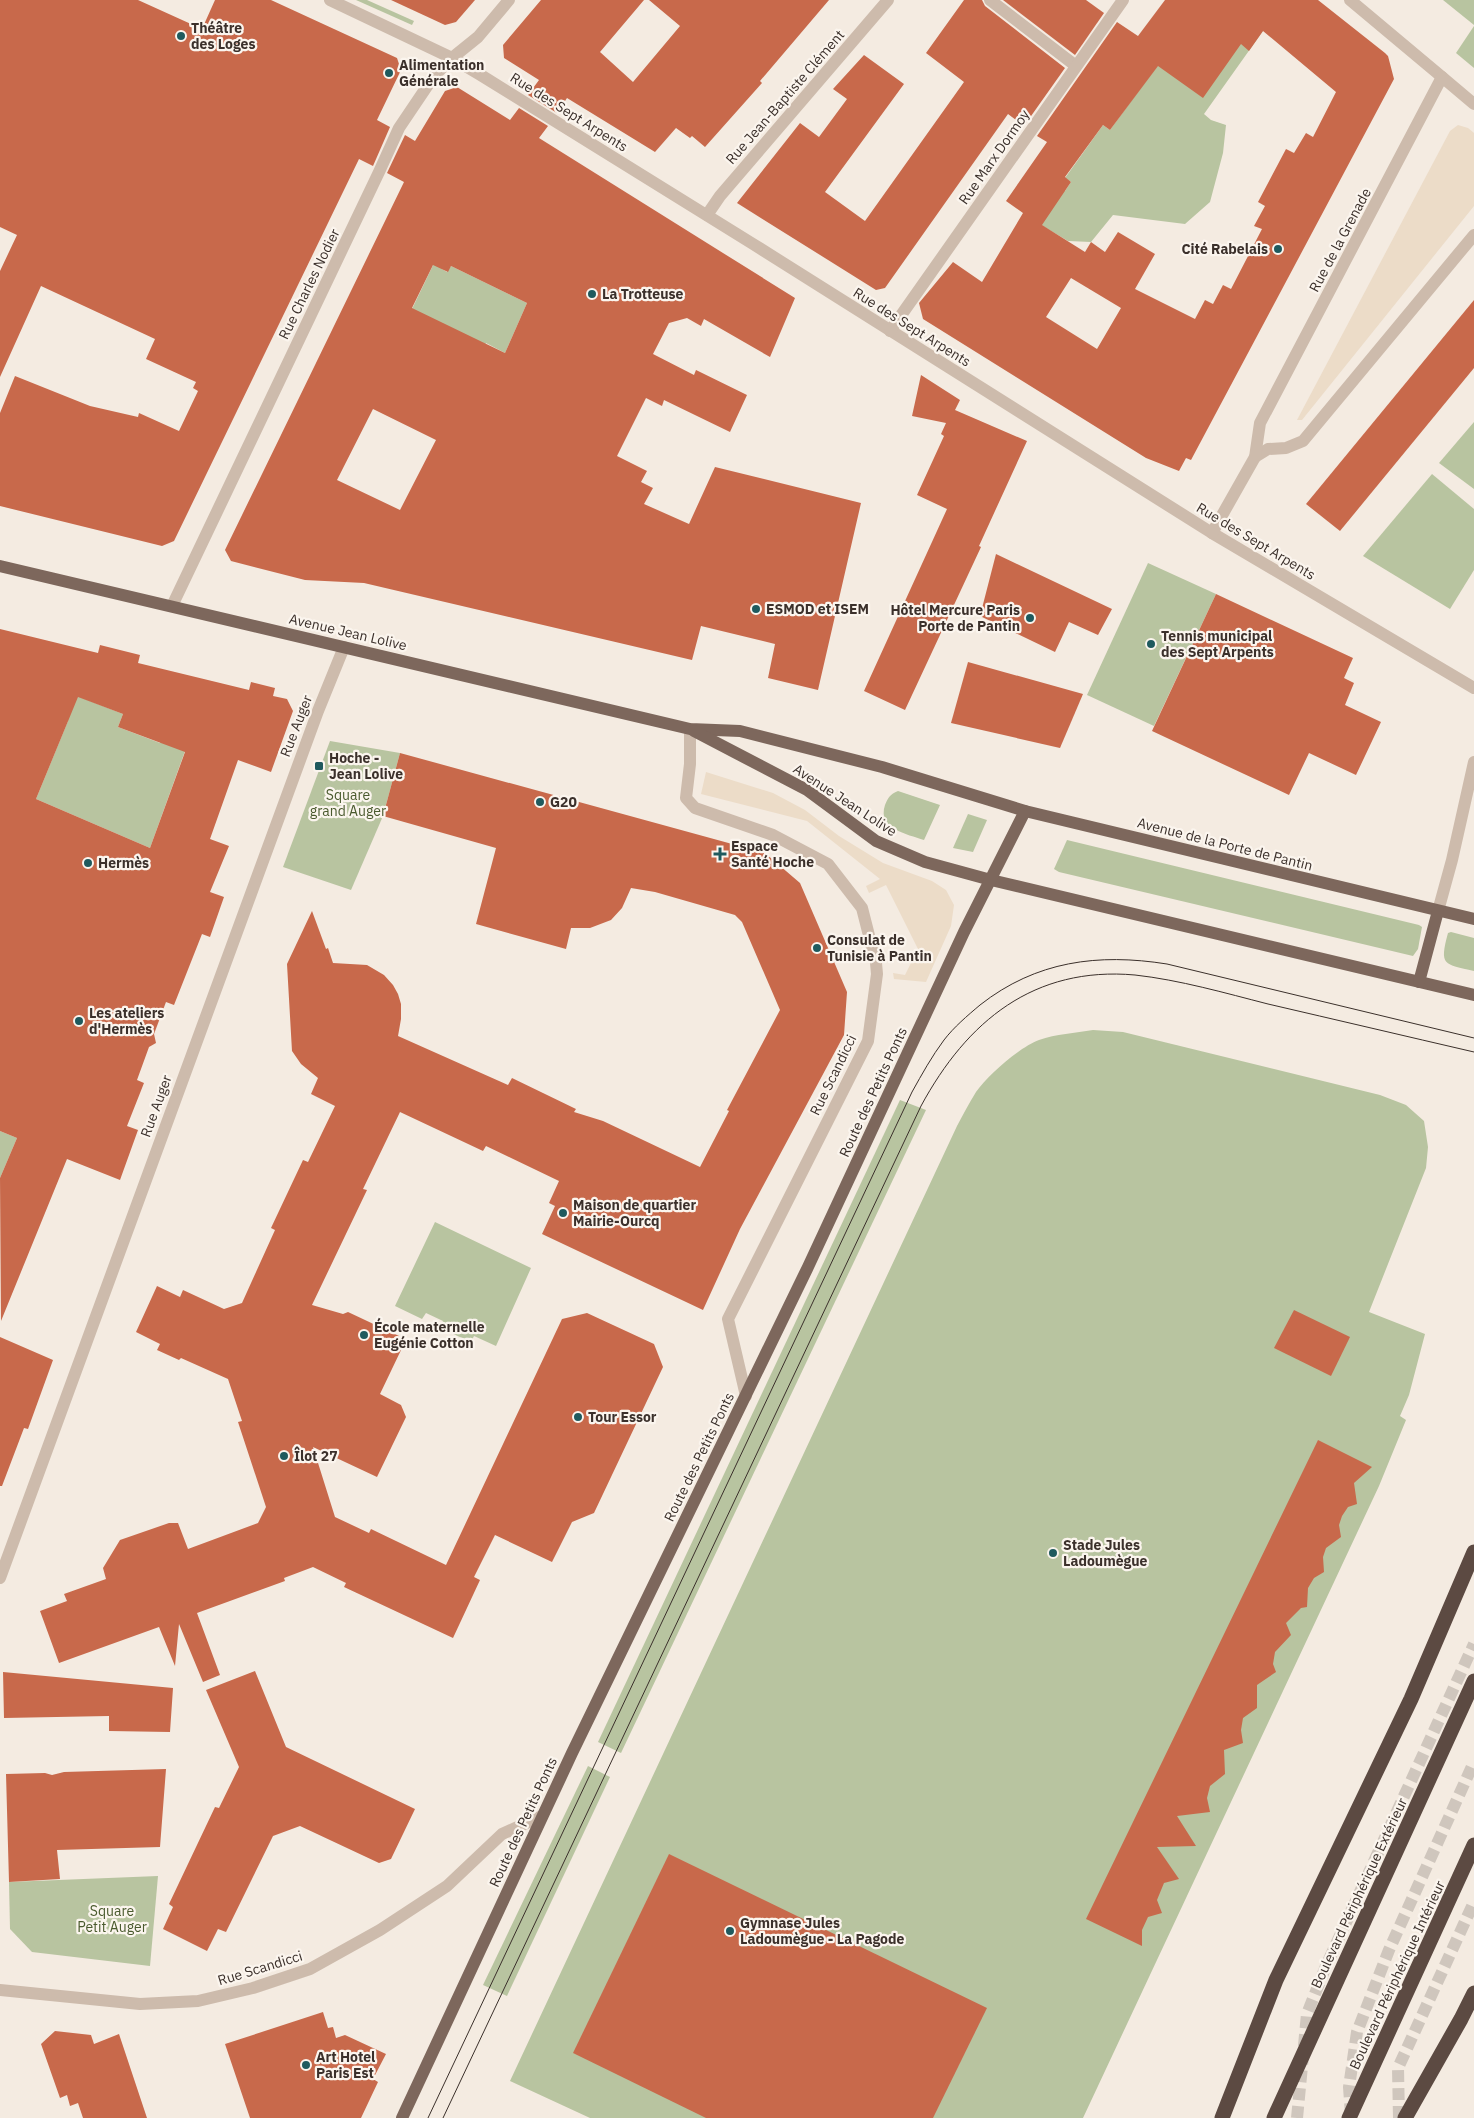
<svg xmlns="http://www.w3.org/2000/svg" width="1474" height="2118" font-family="'IBM Plex Sans',sans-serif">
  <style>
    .green { fill: #b8c4a0 }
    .plaza { fill: #ecdcc8 }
    .building { fill: #c8694b; fill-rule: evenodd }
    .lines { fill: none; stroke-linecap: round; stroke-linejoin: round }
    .primary-tunnel { stroke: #cfc6bd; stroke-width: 12; stroke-dasharray: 12 6; stroke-linecap: butt }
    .street { stroke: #cdbbac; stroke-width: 12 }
    .primary { stroke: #7d675c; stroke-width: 12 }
    .highway { stroke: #5c4a42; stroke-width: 15 }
    .tram { stroke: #3b302b; stroke-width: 1 }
    .highway-bridge { stroke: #5c4a42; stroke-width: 15 }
    .poi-dot { fill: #1f5a5e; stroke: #fbf5ee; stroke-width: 2 }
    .labels { text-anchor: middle; stroke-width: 4.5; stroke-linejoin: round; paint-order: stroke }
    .poi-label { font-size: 14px; font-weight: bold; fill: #3b302b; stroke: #fbf5ee; text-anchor: start }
    .street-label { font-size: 14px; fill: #3b302b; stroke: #fbf5ee }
    .park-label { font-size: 14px; fill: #4a5a2e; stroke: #fbf5ee }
  </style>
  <rect width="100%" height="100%" fill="#f4ebe1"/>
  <!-- green -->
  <g class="green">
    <path d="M 356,0 L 367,0 L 414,21 L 412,25 Z"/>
    <path d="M 1205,0 L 1285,0 L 1204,114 L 1211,120 L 1226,125 L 1223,153 L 1210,202 L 1185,224 L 1113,215 L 1091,242 L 1068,241 L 1036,222 L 1058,186 L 1065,191 L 1071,182 L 1065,178 L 1103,125 L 1110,130 Z"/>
    <path d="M 1443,0 L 1474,0 L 1474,25 Z"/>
    <path d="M 1474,26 L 1474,68 L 1456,53 Z"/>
    <path d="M 436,259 L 442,269 L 447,272 L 451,266 L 527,303 L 505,353 L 486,343 L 485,345 L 412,309 Z"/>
    <path d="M 1474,422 L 1474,489 L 1439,463 Z"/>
    <path d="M 1432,474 L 1474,509 L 1474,570 L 1450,609 L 1363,556 Z"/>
    <path d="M 1148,563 L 1216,594 L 1154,726 L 1087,695 Z"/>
    <path d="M 34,679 L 123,714 L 118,727 L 160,743 L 165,731 L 189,740 L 150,848 L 36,799 L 68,721 Z"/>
    <path d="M 330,741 L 400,753 L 383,816 L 351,890 L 283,867 Z"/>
    <path d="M 898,791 L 940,805 L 924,840 C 907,834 877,829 885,805 C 888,798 890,794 898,791 Z"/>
    <path d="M 968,814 L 987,820 L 973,852 L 953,848 Z"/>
    <path d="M 1067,840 L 1419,925 L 1422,927 L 1418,949 L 1413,956 L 1059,872 L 1054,869 Z"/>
    <path d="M 1451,932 L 1474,938 L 1474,971 C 1444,964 1439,966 1448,933 Z"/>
    <path d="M 1093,1030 L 1123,1032 L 1380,1095 L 1406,1105 L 1424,1121 L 1428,1147 L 1426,1168 L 1369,1312 L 1425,1334 L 1409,1395 L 1400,1416 L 1406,1420 L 1379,1486 L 1083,2118 L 590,2118 L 510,2081 L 957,1126 C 963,1115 969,1103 976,1092 C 988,1075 1020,1047 1039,1040 C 1056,1034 1075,1033 1093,1030 Z"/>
    <path d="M 900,1100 L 926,1110 L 621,1753 L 598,1742 Z"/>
    <path d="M 0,1131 L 17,1138 L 0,1178 Z"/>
    <path d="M 435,1222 L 531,1268 L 496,1346 L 474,1336 L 471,1342 L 440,1328 L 443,1321 L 426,1313 L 422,1319 L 395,1306 Z"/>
    <path d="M 588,1766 L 610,1777 L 507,1996 L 483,1985 Z"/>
    <path d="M 158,1876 L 150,1966 L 32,1952 L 10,1929 L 9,1882 Z"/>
  </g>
  <!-- plaza -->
  <g class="plaza">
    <path d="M 1458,125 L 1468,128 L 1474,133 L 1474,206 L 1302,420 L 1297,420 L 1450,131 Z"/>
    <path d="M 706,772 L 773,793 L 805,810 L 839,836 L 883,863 L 932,881 L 946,890 L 954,905 L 951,926 L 926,982 L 894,979 L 893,973 L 905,975 L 918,949 L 886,885 L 869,893 L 866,886 L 880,879 L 807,821 L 701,794 Z"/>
  </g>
  <!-- building -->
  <g class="building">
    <path d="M 0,0 L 138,0 L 202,29 L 215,0 L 271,0 L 397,58 L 401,70 L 377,120 L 390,127 L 373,166 L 359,159 L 174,541 L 162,546 L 0,506 L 0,413 L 15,376 L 90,406 L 138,417 L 139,413 L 179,431 L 198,391 L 193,388 L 196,382 L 146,359 L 155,339 L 41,286 L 0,377 L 0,271 L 17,235 L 0,227 Z"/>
    <path d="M 391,0 L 475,0 L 456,22 L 445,25 Z"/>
    <path d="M 541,0 L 644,0 L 600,52 L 633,82 L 680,26 L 649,0 L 829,0 L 760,81 L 762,83 L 705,147 L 692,136 L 690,138 L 676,128 L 655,152 L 567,98 L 557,113 L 528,95 L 539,80 L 504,58 L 503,45 Z"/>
    <path d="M 964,0 L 982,0 L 985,6 L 1065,68 L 1024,126 L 1008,114 L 885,288 L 876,290 L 737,203 L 800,123 L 819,137 L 847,99 L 833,89 L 864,55 L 904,84 L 825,192 L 865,221 L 964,82 L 926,53 Z"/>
    <path d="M 1003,0 L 1086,0 L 1104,13 L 1075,55 Z"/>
    <path d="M 1165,0 L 1318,0 L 1385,53 L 1388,56 L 1394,79 L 1191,460 L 1186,458 L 1179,471 L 1146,458 L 923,319 L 919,303 L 953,262 L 982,282 L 1023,213 L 1006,201 L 1047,142 L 1037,136 L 1117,22 L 1138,36 ZM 1263,31 L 1336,92 L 1313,137 L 1306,133 L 1294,153 L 1286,149 L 1258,202 L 1265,206 L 1254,226 L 1262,229 L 1231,289 L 1223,285 L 1213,304 L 1205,300 L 1195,319 L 1135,289 L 1155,254 L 1118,232 L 1105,252 L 1091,242 L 1085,252 L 1042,225 L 1071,182 L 1065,177 L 1103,125 L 1110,130 L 1158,66 L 1203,98 L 1241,44 L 1249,51 ZM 1071,278 L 1121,308 L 1097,349 L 1046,317 Z"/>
    <path d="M 457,87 L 510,120 L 519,108 L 548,126 L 539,138 L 795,298 L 770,357 L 704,319 L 701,326 L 687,318 L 669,323 L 653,354 L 694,375 L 696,370 L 747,395 L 730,432 L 664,400 L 662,406 L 646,398 L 617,456 L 647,471 L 641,482 L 653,488 L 644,504 L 689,524 L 715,467 L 861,503 L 818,690 L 768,678 L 775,644 L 701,626 L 692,660 L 364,583 L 305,580 L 231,561 L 225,550 L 404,182 L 387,173 L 405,135 L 415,141 L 445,91 ZM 433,265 L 448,272 L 451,266 L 527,303 L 505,353 L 412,308 ZM 373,409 L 436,440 L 400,510 L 337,480 Z"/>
    <path d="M 1474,300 L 1474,368 L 1340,531 L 1306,504 Z"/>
    <path d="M 921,375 L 960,400 L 955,410 L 1027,441 L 979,546 L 981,547 L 905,710 L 864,691 L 947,509 L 917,495 L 944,436 L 941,434 L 946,423 L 912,416 Z"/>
    <path d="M 996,554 L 1112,609 L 1098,635 L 1069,622 L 1055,652 L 980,616 Z"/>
    <path d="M 1216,594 L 1353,658 L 1344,678 L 1354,683 L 1345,705 L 1381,722 L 1356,775 L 1309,753 L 1289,795 L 1152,731 Z"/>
    <path d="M 0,629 L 98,653 L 100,645 L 140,655 L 138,663 L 249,690 L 251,682 L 275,688 L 273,696 L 287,699 L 293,711 L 271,772 L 238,760 L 210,839 L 229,846 L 210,892 L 224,897 L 210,937 L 202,934 L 174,1005 L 166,1002 L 154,1034 L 156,1043 L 149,1047 L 137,1080 L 144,1083 L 127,1126 L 138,1130 L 120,1180 L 67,1159 L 1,1321 L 0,1178 L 17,1138 L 0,1131 ZM 78,697 L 123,714 L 118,727 L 185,752 L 150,848 L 36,799 Z"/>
    <path d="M 968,662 L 1083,694 L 1060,748 L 951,723 Z"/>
    <path d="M 400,753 L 765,853 L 800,883 L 847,992 L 844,1035 L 740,1229 L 703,1310 L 542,1234 L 555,1206 L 549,1203 L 559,1181 L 486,1146 L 483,1151 L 400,1112 L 363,1189 L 367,1190 L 312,1305 L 343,1314 L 348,1312 L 399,1336 L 402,1348 L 380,1394 L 401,1405 L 406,1417 L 377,1477 L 313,1447 L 335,1517 L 369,1533 L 371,1529 L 446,1565 L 562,1319 L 587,1313 L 654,1344 L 663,1367 L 594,1513 L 572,1522 L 552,1562 L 495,1535 L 474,1577 L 480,1580 L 453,1638 L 344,1587 L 346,1583 L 313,1567 L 284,1578 L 285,1581 L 197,1613 L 220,1675 L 203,1682 L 179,1624 L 175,1666 L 159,1627 L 59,1663 L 40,1611 L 67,1601 L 64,1594 L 106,1579 L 103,1568 L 120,1540 L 169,1523 L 178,1523 L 188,1549 L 258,1523 L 266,1507 L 238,1422 L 242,1421 L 228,1379 L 181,1358 L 179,1360 L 157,1350 L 160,1344 L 136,1332 L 157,1286 L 180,1297 L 183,1290 L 224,1309 L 242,1303 L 275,1230 L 271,1228 L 303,1160 L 308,1162 L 335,1106 L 311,1094 L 318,1078 L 301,1064 L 292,1051 L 287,964 L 312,911 L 326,949 L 328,948 L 333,963 L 367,965 L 384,975 L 393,985 L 398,994 L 401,1004 L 401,1019 L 398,1036 L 508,1085 L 512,1078 L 576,1109 L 574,1112 L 603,1121 L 700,1167 L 729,1111 L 727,1110 L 780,1010 L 742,922 L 735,915 L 655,892 L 631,888 L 622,908 L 611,920 L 590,928 L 571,928 L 566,949 L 476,924 L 496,848 L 383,816 Z"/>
    <path d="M 1294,1310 L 1350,1337 L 1331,1376 L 1274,1348 Z"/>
    <path d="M 0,1337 L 53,1360 L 28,1429 L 24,1428 L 2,1486 L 0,1486 Z"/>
    <path d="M 1318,1440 L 1372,1467 L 1354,1483 L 1357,1504 L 1348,1507 L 1342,1516 L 1339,1525 L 1341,1537 L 1326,1548 L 1323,1557 L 1324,1572 L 1314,1578 L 1308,1588 L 1307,1607 L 1301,1608 L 1286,1623 L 1291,1635 L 1275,1652 L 1273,1664 L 1276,1672 L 1257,1685 L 1257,1708 L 1243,1718 L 1241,1730 L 1243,1743 L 1224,1750 L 1225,1774 L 1210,1786 L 1207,1798 L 1210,1812 L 1177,1816 L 1196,1846 L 1157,1847 L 1179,1879 L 1164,1883 L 1157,1900 L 1162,1913 L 1148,1917 L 1142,1930 L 1142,1946 L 1086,1919 Z"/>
    <path d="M 255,1671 L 286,1747 L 415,1809 L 391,1859 L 379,1863 L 300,1826 L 273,1836 L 226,1932 L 218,1929 L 207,1951 L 163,1929 L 173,1907 L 169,1904 L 215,1807 L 219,1808 L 239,1767 L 206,1690 Z"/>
    <path d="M 3,1672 L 173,1688 L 170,1732 L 109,1731 L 109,1716 L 4,1718 Z"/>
    <path d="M 166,1769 L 160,1847 L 57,1850 L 60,1879 L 9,1882 L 6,1774 L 45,1773 L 52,1775 L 64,1772 Z"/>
    <path d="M 669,1854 L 987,2008 L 933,2118 L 706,2118 L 573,2053 Z"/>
    <path d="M 323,2012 L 328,2028 L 333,2027 L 336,2038 L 345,2035 L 386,2054 L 373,2079 L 378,2082 L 361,2118 L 250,2118 L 225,2044 Z"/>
    <path d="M 55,2031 L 91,2035 L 94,2044 L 119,2034 L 147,2118 L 83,2118 L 78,2103 L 70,2106 L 67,2095 L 60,2098 L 41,2044 Z"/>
  </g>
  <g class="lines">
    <!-- primary-tunnel -->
    <g class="primary-tunnel">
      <path d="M 1351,2115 L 1349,2087 L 1357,2032 L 1389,1950 L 1474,1762"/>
      <path d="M 1297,2118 L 1307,2014 L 1326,1966 L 1474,1644"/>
      <path d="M 1399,2118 L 1398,2068 L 1474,1902"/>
    </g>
    <!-- street -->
    <g class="street">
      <path d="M 330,0 L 452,58 L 479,74 L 753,244 L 1212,533 L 1474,688"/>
      <path d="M 990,0 L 1076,66"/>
      <path d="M 1350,0 L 1442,77"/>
      <path d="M 707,215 L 720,196 L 888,0"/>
      <path d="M 890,331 L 1123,0"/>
      <path d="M 1255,457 L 1268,449 L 1286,448 L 1303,441 L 1474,235"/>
      <path d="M 1212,533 L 1255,457 L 1260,423 L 1442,77 L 1474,104"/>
      <path d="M 172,606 L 379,172 L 399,128 L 434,76 L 452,58 L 478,37 L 509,0"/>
      <path d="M 690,729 L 690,764 L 686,798 L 695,808 L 773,835 L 828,864 L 862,908 L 876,963 L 877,974 L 868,1041 L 728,1319 L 746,1396"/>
      <path d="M 1438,911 L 1452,860 L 1474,762"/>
      <path d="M 0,1578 L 318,711 L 344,647"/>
      <path d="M 0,1990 L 140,2004 L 198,2001 L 253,1988 L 310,1969 L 380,1930 L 447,1886 L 502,1834 L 542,1816"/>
    </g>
    <!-- primary -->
    <g class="primary">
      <path d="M 0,566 L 690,729 L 740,731 L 882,767 L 1025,811 L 1474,919"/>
      <path d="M 694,731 L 807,790 L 876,841 L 925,862 L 991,880 L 1474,995"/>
      <path d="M 1419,982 L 1438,911"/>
      <path d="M 402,2118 L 572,1753 L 808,1267 L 964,932 L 1025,811"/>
    </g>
    <!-- highway -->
    <g class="highway">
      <path d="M 1222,2118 L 1276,1980 L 1411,1699 L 1474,1552"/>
      <path d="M 1405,2118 L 1461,2019 L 1474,1993"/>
    </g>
    <!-- tram -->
    <g class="tram">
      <path d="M 428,2118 L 912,1092 C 922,1074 932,1056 944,1040 C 954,1027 967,1016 980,1005 C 1036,961 1098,953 1167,964 L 1474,1038"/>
      <path d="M 443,2118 L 921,1106 C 967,1021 1034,966 1135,975 C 1180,980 1225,993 1268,1004 C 1337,1020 1405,1036 1474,1052"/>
    </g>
    <!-- highway-bridge -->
    <g class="highway-bridge">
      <path d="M 1274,2118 L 1474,1681"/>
      <path d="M 1349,2118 L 1474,1845"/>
    </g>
  </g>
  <!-- markers -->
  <g class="poi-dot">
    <circle cx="181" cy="36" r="5"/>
    <circle cx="389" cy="73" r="5"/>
    <circle cx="1278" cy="249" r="5"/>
    <circle cx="592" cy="294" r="5"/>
    <circle cx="756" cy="609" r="5"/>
    <circle cx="1030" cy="618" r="5"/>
    <circle cx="1151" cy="644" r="5"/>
    <rect x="314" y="761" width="10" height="10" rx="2.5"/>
    <circle cx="540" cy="802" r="5"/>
    <path d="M717.5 846.5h5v5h5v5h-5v5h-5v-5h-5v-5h5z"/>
    <circle cx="88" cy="863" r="5"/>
    <circle cx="817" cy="948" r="5"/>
    <circle cx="79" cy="1021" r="5"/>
    <circle cx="563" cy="1213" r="5"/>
    <circle cx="364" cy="1335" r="5"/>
    <circle cx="578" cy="1417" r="5"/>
    <circle cx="284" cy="1456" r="5"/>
    <circle cx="1053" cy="1553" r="5"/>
    <circle cx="730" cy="1931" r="5"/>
    <circle cx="306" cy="2065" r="5"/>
  </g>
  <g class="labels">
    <!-- poi labels -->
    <g class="poi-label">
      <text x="191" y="33">Théâtre<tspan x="191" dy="16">des Loges</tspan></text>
      <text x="399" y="70">Alimentation<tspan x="399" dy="16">Générale</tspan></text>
      <text x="1268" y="254" text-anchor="end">Cité Rabelais</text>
      <text x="602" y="299">La Trotteuse</text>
      <text x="766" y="614">ESMOD et ISEM</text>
      <text x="1020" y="615" text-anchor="end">Hôtel Mercure Paris<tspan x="1020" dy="16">Porte de Pantin</tspan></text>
      <text x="1161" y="641">Tennis municipal<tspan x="1161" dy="16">des Sept Arpents</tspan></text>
      <text x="329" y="763">Hoche -<tspan x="329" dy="16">Jean Lolive</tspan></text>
      <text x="550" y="807">G20</text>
      <text x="731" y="851">Espace<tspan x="731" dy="16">Santé Hoche</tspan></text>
      <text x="98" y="868">Hermès</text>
      <text x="827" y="945">Consulat de<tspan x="827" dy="16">Tunisie à Pantin</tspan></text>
      <text x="89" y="1018">Les ateliers<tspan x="89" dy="16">d'Hermès</tspan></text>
      <text x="573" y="1210">Maison de quartier<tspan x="573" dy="16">Mairie-Ourcq</tspan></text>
      <text x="374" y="1332">École maternelle<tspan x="374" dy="16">Eugénie Cotton</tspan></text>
      <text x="588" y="1422">Tour Essor</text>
      <text x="294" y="1461">Îlot 27</text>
      <text x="1063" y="1550">Stade Jules<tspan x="1063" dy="16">Ladoumègue</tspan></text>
      <text x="740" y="1928">Gymnase Jules<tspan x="740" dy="16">Ladoumègue - La Pagode</tspan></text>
      <text x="316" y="2062">Art Hotel<tspan x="316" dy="16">Paris Est</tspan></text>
    </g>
    <!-- street labels -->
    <g class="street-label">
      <text transform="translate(785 97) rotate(-49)" y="5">Rue Jean-Baptiste Clément</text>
      <text transform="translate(569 112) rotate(32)" y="5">Rue des Sept Arpents</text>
      <text transform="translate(994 157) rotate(-55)" y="5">Rue Marx Dormoy</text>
      <text transform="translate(1340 240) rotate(-62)" y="5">Rue de la Grenade</text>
      <text transform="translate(309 284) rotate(-64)" y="5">Rue Charles Nodier</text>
      <text transform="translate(912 327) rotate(32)" y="5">Rue des Sept Arpents</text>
      <text transform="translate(1256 541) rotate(31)" y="5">Rue des Sept Arpents</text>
      <text transform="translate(348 632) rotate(13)" y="5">Avenue Jean Lolive</text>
      <text transform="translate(296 726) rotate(-69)" y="5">Rue Auger</text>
      <text transform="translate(845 800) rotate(33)" y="5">Avenue Jean Lolive</text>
      <text transform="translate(1225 844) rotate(14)" y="5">Avenue de la Porte de Pantin</text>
      <text transform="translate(833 1075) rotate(-64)" y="5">Rue Scandicci</text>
      <text transform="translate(873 1092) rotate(-65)" y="5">Route des Petits Ponts</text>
      <text transform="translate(156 1106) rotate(-70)" y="5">Rue Auger</text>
      <text transform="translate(699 1457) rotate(-64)" y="5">Route des Petits Ponts</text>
      <text transform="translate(523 1822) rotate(-65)" y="5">Route des Petits Ponts</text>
      <text transform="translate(1359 1893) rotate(-65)" y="5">Boulevard Périphérique Extérieur</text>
      <text transform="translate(260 1968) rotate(-17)" y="5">Rue Scandicci</text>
      <text transform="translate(1397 1975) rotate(-65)" y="5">Boulevard Périphérique Intérieur</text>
    </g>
    <!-- park labels -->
    <g class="park-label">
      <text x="348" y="800">Square<tspan x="348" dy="16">grand Auger</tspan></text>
      <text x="112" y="1916">Square<tspan x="112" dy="16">Petit Auger</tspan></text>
    </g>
  </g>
</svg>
